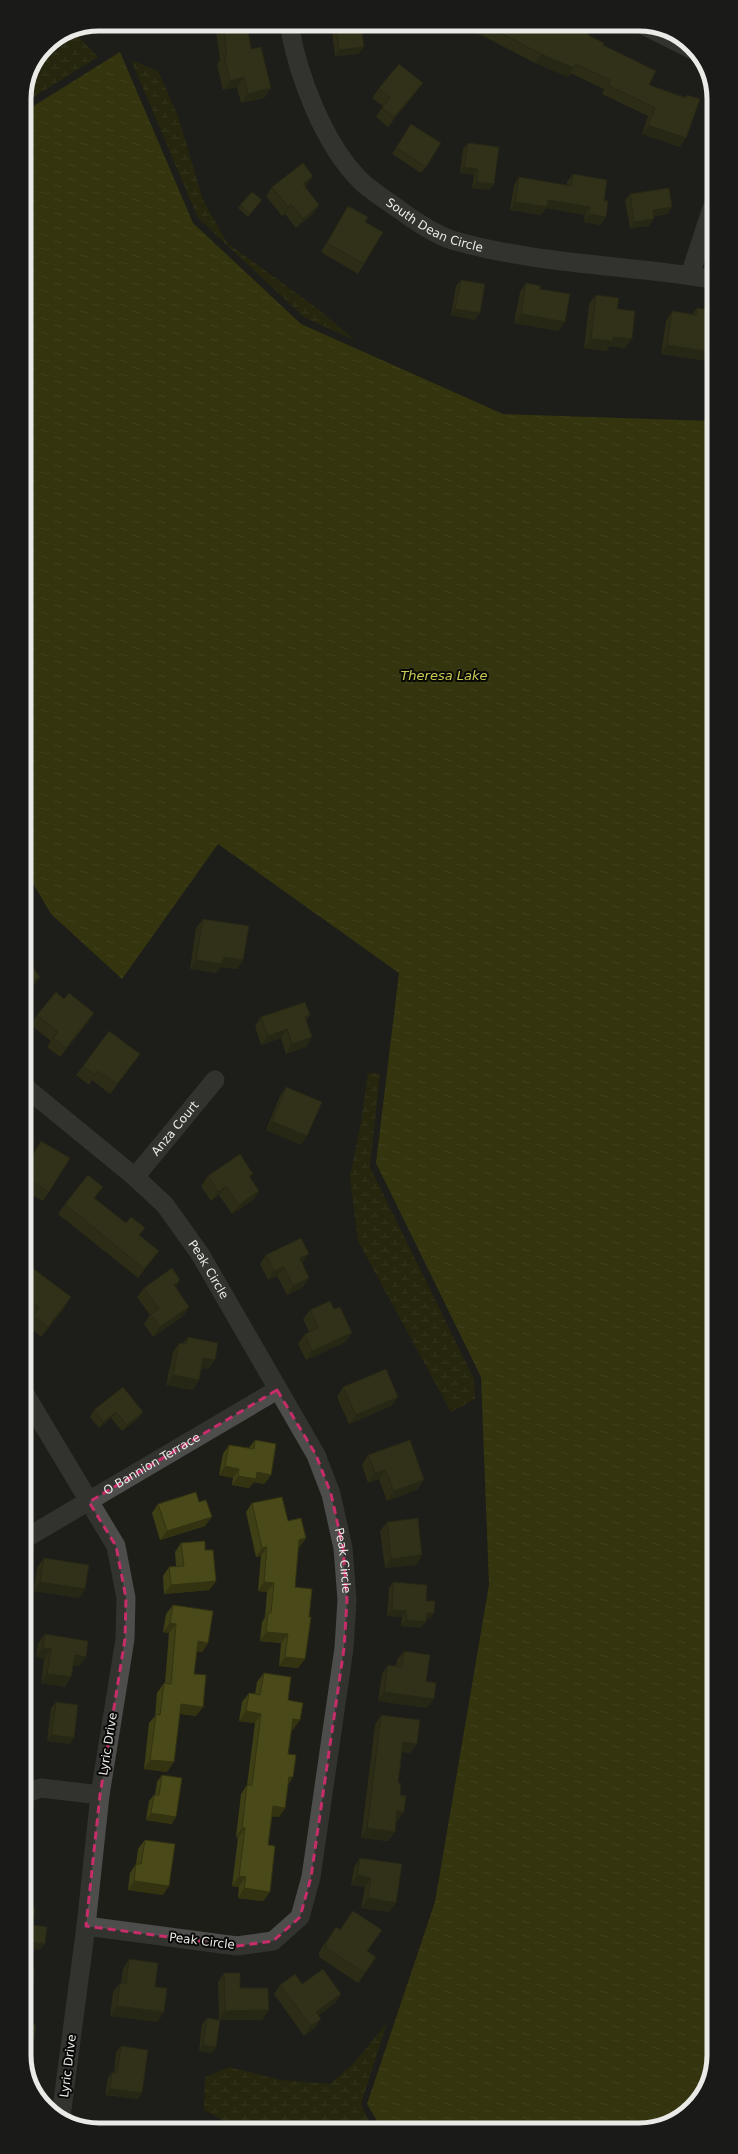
<svg xmlns="http://www.w3.org/2000/svg" width="738" height="2154" font-family="'DejaVu Sans',sans-serif">
  <style>
    .wetland { fill: url(#wetland-marsh) }
    .water { fill: url(#water-ripples) }
    .lines { fill: none; stroke-linecap: round; stroke-linejoin: round }
    .street { stroke: #4d4d4b; stroke-width: 19 }
    .wall { fill: #3f3f16 }
    .shaded-wall { fill: #333312 }
    .building { fill: #494919; stroke: #333312 }
    .marked { fill: none; stroke: #c62d69; stroke-width: 3; stroke-dasharray: 8 5; stroke-linejoin: round }
    .labels { text-anchor: middle; stroke-width: 4; stroke-linejoin: round; paint-order: stroke }
    .street-label { font-size: 12px; fill: #eaebe7; stroke: #080806 }
    .water-label { font-size: 13px; font-style: italic; fill: #cbcd52; stroke: #080806 }
    .rim { fill: none; stroke: #eaebe7; stroke-width: 5 }
  </style>
  <defs>
    <pattern id="wetland-marsh" width="20" height="14" patternUnits="userSpaceOnUse"><rect width="20" height="14" fill="#313100"/><path d="M1 5h8M5 5V1M11 12h8M15 12V8" fill="none" stroke="#4f4f25"/></pattern>
    <pattern id="water-ripples" width="26" height="14" patternUnits="userSpaceOnUse"><rect width="26" height="14" fill="#515101"/><path d="M2 4q2-2 4 0t4 0M15 11q2-2 4 0t4 0" fill="none" stroke="#6a6a26"/></pattern>
  </defs>
  <rect width="100%" height="100%" fill="#1e1e19"/>
  <!-- wetland -->
  <g class="wetland">
    <path d="M 76,34 L 98,57 L 24,103 C 24,72 55,53 76,34 Z"/>
    <path d="M 131,60 L 158,71 L 178,116 L 203,200 L 227,243 L 318,309 L 356,341 L 304,317 L 198,218 Z"/>
    <path d="M 368,1073 L 380,1073 L 370,1167 L 474,1379 L 475,1399 L 451,1412 L 358,1241 L 350,1177 L 361,1122 Z"/>
    <path d="M 387,2023 L 361,2104 L 373,2129 L 265,2129 L 235,2127 L 204,2110 L 205,2077 L 229,2067 L 281,2080 L 330,2084 L 353,2064 Z"/>
  </g>
  <!-- water -->
  <path class="water" d="M 120,52 L 193,223 L 301,324 L 503,414 L 712,421 L 714,2056 L 698,2101 L 658,2128 L 382,2129 L 367,2104 L 435,1902 L 489,1585 L 481,1377 L 376,1163 L 399,973 L 218,844 L 122,979 L 51,914 L 25,870 L 24,112 Z"/>
  <g class="lines">
    <!-- street -->
    <g class="street">
      <path id="s1" d="M 289,24 C 298,76 324,146 363,183 C 374,193 388,201 400,210 C 413,220 436,235 452,240 C 534,264 627,265 712,279"/>
      <path d="M 641,24 L 693,50"/>
      <path d="M 690,275 L 712,208"/>
      <path id="s2" d="M 25,1087 L 135,1177 L 165,1205 L 200,1254 L 316,1455 L 331,1494 L 343,1548 L 347,1600 L 344,1648 L 311,1877 L 300,1917 L 273,1941 L 237,1946 L 86,1926"/>
      <path id="s3" d="M 135,1177 L 215,1080"/>
      <path d="M 26,1396 L 116,1546 L 126,1598 L 125,1639 L 100,1795 L 86,1926 L 61,2116"/>
      <path id="s4" d="M 26,1538 L 277,1390"/>
      <path d="M 26,1793 L 41,1788 L 100,1795"/>
    </g>
  </g>
  <!-- wall -->
  <g class="wall">
    <path d="M 215,24 L 247,24 L 251,49 L 271,88 L 264,98 L 241,103 L 237,87 L 223,90 L 217,65 L 220,60 Z"/>
    <path d="M 331,24 L 361,24 L 359,54 L 335,56 Z"/>
    <path d="M 446,24 L 565,29 L 569,24 L 603,45 L 649,85 L 685,97 L 687,95 L 686,138 L 680,147 L 642,134 L 648,116 L 602,94 L 604,89 L 570,73 L 568,77 L 535,63 L 483,36 Z"/>
    <path d="M 379,88 L 416,92 L 388,127 L 376,117 L 383,106 L 372,98 Z"/>
    <path d="M 411,124 L 426,167 L 421,173 L 392,154 Z"/>
    <path d="M 468,143 L 490,190 L 472,188 L 474,175 L 460,173 L 463,149 Z"/>
    <path d="M 573,174 L 604,201 L 606,217 L 600,225 L 584,222 L 585,215 L 546,208 L 541,215 L 510,210 L 514,185 L 519,177 L 567,185 L 567,182 Z"/>
    <path d="M 313,176 L 307,185 L 305,187 L 313,214 L 296,228 L 285,214 L 282,216 L 266,196 L 272,187 Z"/>
    <path d="M 630,194 L 668,214 L 653,216 L 649,226 L 630,228 L 625,200 Z"/>
    <path d="M 262,200 L 248,217 L 238,208 L 240,205 Z"/>
    <path d="M 348,206 L 365,222 L 364,264 L 358,274 L 321,252 L 342,216 Z"/>
    <path d="M 461,280 L 475,320 L 451,315 L 456,286 Z"/>
    <path d="M 526,283 L 540,289 L 565,322 L 558,331 L 514,323 L 520,292 Z"/>
    <path d="M 596,295 L 617,309 L 625,348 L 610,346 L 606,351 L 584,348 L 589,304 Z"/>
    <path d="M 697,308 L 712,310 L 712,355 L 707,361 L 661,354 L 666,321 L 672,311 L 692,314 Z"/>
    <path d="M 203,919 L 243,960 L 237,969 L 221,967 L 216,973 L 190,969 L 196,928 Z"/>
    <path d="M 64,999 L 94,1013 L 88,1022 L 60,1057 L 47,1047 L 51,1041 L 31,1025 L 37,1015 Z"/>
    <path d="M 310,1015 L 306,1021 L 306,1047 L 286,1054 L 281,1038 L 261,1045 L 255,1026 L 261,1017 Z"/>
    <path d="M 133,1064 L 110,1094 L 92,1080 L 89,1085 L 76,1075 L 83,1066 Z"/>
    <path d="M 286,1087 L 301,1145 L 266,1130 L 280,1096 Z"/>
    <path d="M 41,1141 L 49,1192 L 43,1201 L 25,1191 L 25,1178 L 27,1175 L 25,1174 L 25,1166 Z"/>
    <path d="M 253,1174 L 250,1178 L 259,1191 L 253,1200 L 232,1214 L 219,1195 L 211,1201 L 201,1186 L 208,1176 Z"/>
    <path d="M 95,1198 L 139,1236 L 159,1251 L 138,1278 L 58,1214 L 65,1204 Z"/>
    <path d="M 266,1255 L 302,1263 L 309,1278 L 303,1287 L 287,1295 L 277,1276 L 268,1280 L 260,1264 Z"/>
    <path d="M 26,1263 L 65,1307 L 41,1337 L 27,1325 L 32,1317 L 26,1312 Z"/>
    <path d="M 180,1280 L 176,1287 L 189,1307 L 183,1316 L 153,1337 L 144,1324 L 150,1315 L 137,1297 L 144,1288 Z"/>
    <path d="M 310,1310 L 346,1342 L 306,1360 L 298,1344 L 305,1334 L 309,1332 L 303,1319 Z"/>
    <path d="M 188,1337 L 215,1360 L 208,1369 L 202,1368 L 193,1390 L 166,1385 L 173,1352 L 179,1343 L 183,1343 Z"/>
    <path d="M 343,1387 L 398,1397 L 391,1406 L 349,1424 L 337,1397 Z"/>
    <path d="M 94,1410 L 143,1412 L 139,1418 L 122,1431 L 111,1418 L 99,1428 L 90,1417 Z"/>
    <path d="M 255,1440 L 271,1475 L 264,1484 L 254,1482 L 249,1488 L 232,1485 L 233,1478 L 219,1475 L 223,1454 L 229,1445 L 249,1448 Z"/>
    <path d="M 368,1455 L 418,1489 L 387,1501 L 379,1479 L 368,1483 L 362,1465 Z"/>
    <path d="M 199,1502 L 205,1526 L 160,1540 L 152,1513 L 158,1504 Z"/>
    <path d="M 252,1503 L 288,1521 L 299,1548 L 298,1548 L 295,1587 L 298,1668 L 279,1666 L 281,1643 L 260,1641 L 262,1622 L 265,1617 L 267,1592 L 258,1591 L 261,1556 L 256,1557 L 246,1512 Z"/>
    <path d="M 387,1522 L 422,1555 L 416,1565 L 385,1568 L 380,1531 Z"/>
    <path d="M 181,1543 L 216,1581 L 209,1590 L 164,1594 L 163,1576 L 169,1567 L 176,1566 L 175,1552 Z"/>
    <path d="M 44,1558 L 85,1589 L 79,1598 L 34,1591 L 37,1567 Z"/>
    <path d="M 393,1582 L 426,1601 L 430,1619 L 426,1619 L 421,1628 L 401,1626 L 402,1617 L 387,1616 L 389,1588 Z"/>
    <path d="M 173,1605 L 208,1643 L 202,1652 L 197,1651 L 194,1674 L 196,1716 L 180,1714 L 167,1772 L 144,1769 L 149,1723 L 155,1716 L 157,1693 L 164,1683 L 165,1683 L 169,1633 L 163,1632 L 166,1614 Z"/>
    <path d="M 45,1634 L 79,1666 L 73,1665 L 65,1687 L 41,1683 L 44,1659 L 36,1657 L 38,1643 Z"/>
    <path d="M 404,1651 L 426,1681 L 427,1708 L 378,1701 L 382,1674 L 388,1665 L 396,1666 L 397,1660 Z"/>
    <path d="M 264,1673 L 288,1700 L 293,1730 L 291,1729 L 288,1754 L 288,1785 L 285,1808 L 279,1817 L 272,1816 L 268,1845 L 270,1892 L 263,1901 L 238,1898 L 239,1887 L 232,1886 L 238,1838 L 236,1837 L 241,1794 L 247,1785 L 255,1723 L 239,1721 L 242,1702 L 249,1693 L 255,1694 L 257,1682 Z"/>
    <path d="M 56,1702 L 70,1744 L 47,1741 L 51,1708 Z"/>
    <path d="M 381,1715 L 417,1744 L 410,1753 L 402,1752 L 398,1783 L 400,1795 L 397,1822 L 396,1821 L 395,1832 L 388,1841 L 361,1838 L 375,1725 Z"/>
    <path d="M 162,1775 L 172,1824 L 146,1820 L 149,1801 L 154,1795 L 155,1795 L 157,1782 Z"/>
    <path d="M 145,1840 L 163,1895 L 128,1890 L 130,1873 L 136,1864 L 138,1849 Z"/>
    <path d="M 360,1858 L 396,1903 L 389,1912 L 361,1908 L 365,1887 L 351,1885 L 354,1867 Z"/>
    <path d="M 336,1927 L 367,1951 L 376,1957 L 358,1983 L 319,1957 L 319,1952 Z"/>
    <path d="M 129,1959 L 155,1987 L 158,2022 L 110,2016 L 113,1992 L 120,1983 L 121,1983 L 123,1969 Z"/>
    <path d="M 224,1973 L 240,1988 L 269,2010 L 262,2020 L 219,2020 L 216,2047 L 212,2053 L 199,2051 L 202,2024 L 207,2018 L 219,2020 L 218,1982 Z"/>
    <path d="M 302,1984 L 341,1994 L 335,2003 L 319,2015 L 315,2028 L 304,2036 L 274,1994 L 280,1985 Z"/>
    <path d="M 121,2046 L 138,2099 L 105,2095 L 108,2078 L 112,2072 L 114,2072 L 116,2053 Z"/>
    <path d="M 104,2123 L 129,2130 L 99,2130 Z"/>
  </g>
  <!-- shaded-wall -->
  <g class="shaded-wall">
    <path d="M 446,24 L 479,24 L 489,27 L 483,36 Z"/>
    <path d="M 364,47 L 359,54 L 335,56 L 339,50 Z"/>
    <path d="M 541,54 L 574,68 L 568,77 L 535,63 Z"/>
    <path d="M 244,77 L 237,87 L 223,90 L 230,81 Z"/>
    <path d="M 423,83 L 416,92 L 388,127 L 394,117 Z"/>
    <path d="M 271,88 L 264,98 L 241,103 L 248,94 Z"/>
    <path d="M 648,125 L 686,138 L 680,147 L 642,134 Z"/>
    <path d="M 464,167 L 478,169 L 474,175 L 460,173 Z"/>
    <path d="M 313,176 L 307,185 L 296,194 L 303,184 Z"/>
    <path d="M 477,182 L 494,184 L 490,190 L 472,188 Z"/>
    <path d="M 548,200 L 590,207 L 585,215 L 546,208 L 541,215 L 510,210 L 515,202 Z"/>
    <path d="M 291,204 L 285,214 L 282,216 L 288,207 Z"/>
    <path d="M 319,205 L 313,214 L 296,228 L 303,219 Z"/>
    <path d="M 672,207 L 668,214 L 648,217 L 653,210 Z"/>
    <path d="M 589,214 L 606,217 L 600,225 L 584,222 Z"/>
    <path d="M 654,219 L 649,226 L 630,228 L 634,222 Z"/>
    <path d="M 455,309 L 480,313 L 475,320 L 451,315 Z"/>
    <path d="M 521,314 L 565,322 L 558,331 L 514,323 Z"/>
    <path d="M 613,337 L 632,339 L 625,348 L 610,346 L 606,351 L 584,348 L 591,339 Z"/>
    <path d="M 667,345 L 712,352 L 712,355 L 707,361 L 661,354 Z"/>
    <path d="M 224,957 L 243,960 L 237,969 L 221,967 L 216,973 L 190,969 L 196,960 Z"/>
    <path d="M 40,977 L 33,986 L 25,991 L 25,987 Z"/>
    <path d="M 94,1013 L 88,1022 L 60,1057 L 66,1048 Z"/>
    <path d="M 310,1015 L 303,1024 L 305,1017 Z"/>
    <path d="M 287,1029 L 281,1038 L 261,1045 L 268,1036 Z"/>
    <path d="M 312,1037 L 306,1047 L 286,1054 L 292,1044 Z"/>
    <path d="M 272,1121 L 307,1136 L 301,1145 L 266,1130 Z"/>
    <path d="M 226,1186 L 219,1195 L 211,1201 L 218,1192 Z"/>
    <path d="M 259,1191 L 253,1200 L 232,1214 L 239,1205 Z"/>
    <path d="M 159,1251 L 138,1278 L 144,1269 Z"/>
    <path d="M 309,1254 L 302,1263 L 300,1258 Z"/>
    <path d="M 284,1267 L 277,1276 L 268,1280 L 274,1271 Z"/>
    <path d="M 309,1278 L 303,1287 L 287,1295 L 293,1286 Z"/>
    <path d="M 180,1280 L 174,1290 L 174,1285 Z"/>
    <path d="M 71,1297 L 65,1307 L 41,1337 L 48,1327 Z"/>
    <path d="M 189,1307 L 183,1316 L 153,1337 L 160,1327 Z"/>
    <path d="M 352,1333 L 346,1342 L 306,1360 L 312,1351 Z"/>
    <path d="M 203,1358 L 215,1360 L 208,1369 L 197,1367 Z"/>
    <path d="M 173,1375 L 199,1380 L 193,1390 L 166,1385 Z"/>
    <path d="M 398,1397 L 391,1406 L 349,1424 L 356,1415 Z"/>
    <path d="M 116,1412 L 111,1418 L 99,1428 L 103,1422 Z"/>
    <path d="M 143,1412 L 139,1418 L 122,1431 L 127,1425 Z"/>
    <path d="M 225,1466 L 239,1469 L 233,1478 L 219,1475 Z"/>
    <path d="M 385,1470 L 379,1479 L 368,1483 L 375,1473 Z"/>
    <path d="M 257,1472 L 271,1475 L 264,1484 L 254,1482 L 249,1488 L 232,1485 L 238,1476 Z"/>
    <path d="M 424,1480 L 418,1489 L 387,1501 L 394,1491 Z"/>
    <path d="M 212,1517 L 205,1526 L 160,1540 L 167,1531 Z"/>
    <path d="M 306,1538 L 299,1548 L 293,1549 L 299,1540 Z"/>
    <path d="M 267,1547 L 261,1556 L 256,1557 L 262,1548 Z"/>
    <path d="M 422,1555 L 416,1565 L 385,1568 L 391,1559 Z"/>
    <path d="M 216,1581 L 209,1590 L 164,1594 L 171,1585 Z"/>
    <path d="M 40,1582 L 85,1589 L 79,1598 L 34,1591 Z"/>
    <path d="M 264,1582 L 274,1583 L 267,1592 L 258,1591 Z"/>
    <path d="M 392,1610 L 406,1611 L 402,1617 L 387,1616 Z"/>
    <path d="M 427,1613 L 434,1613 L 430,1619 L 422,1619 Z"/>
    <path d="M 406,1620 L 426,1622 L 421,1628 L 401,1626 Z"/>
    <path d="M 170,1623 L 176,1624 L 169,1633 L 163,1632 Z"/>
    <path d="M 266,1632 L 288,1634 L 281,1643 L 260,1641 Z"/>
    <path d="M 198,1641 L 208,1643 L 202,1652 L 191,1651 Z"/>
    <path d="M 43,1648 L 51,1649 L 44,1659 L 36,1657 Z"/>
    <path d="M 75,1655 L 86,1657 L 79,1666 L 68,1664 Z"/>
    <path d="M 285,1657 L 305,1659 L 298,1668 L 279,1666 Z"/>
    <path d="M 47,1674 L 71,1677 L 65,1687 L 41,1683 Z"/>
    <path d="M 384,1692 L 434,1699 L 427,1708 L 378,1701 Z"/>
    <path d="M 181,1704 L 203,1707 L 196,1716 L 175,1713 Z"/>
    <path d="M 246,1711 L 261,1714 L 255,1723 L 239,1721 Z"/>
    <path d="M 293,1719 L 300,1720 L 293,1730 L 286,1728 Z"/>
    <path d="M 51,1735 L 74,1738 L 70,1744 L 47,1741 Z"/>
    <path d="M 403,1742 L 417,1744 L 410,1753 L 396,1751 Z"/>
    <path d="M 150,1760 L 174,1762 L 167,1772 L 144,1769 Z"/>
    <path d="M 289,1777 L 293,1777 L 287,1787 Z"/>
    <path d="M 273,1806 L 285,1808 L 279,1817 L 266,1816 Z"/>
    <path d="M 397,1811 L 404,1812 L 397,1822 L 391,1821 Z"/>
    <path d="M 151,1813 L 176,1817 L 172,1824 L 146,1820 Z"/>
    <path d="M 242,1828 L 245,1828 L 238,1838 L 236,1837 Z"/>
    <path d="M 367,1828 L 395,1832 L 388,1841 L 361,1838 Z"/>
    <path d="M 357,1875 L 371,1878 L 365,1887 L 351,1885 Z"/>
    <path d="M 239,1876 L 246,1877 L 239,1887 L 232,1886 Z"/>
    <path d="M 134,1881 L 169,1886 L 163,1895 L 128,1890 Z"/>
    <path d="M 244,1888 L 270,1892 L 263,1901 L 238,1898 Z"/>
    <path d="M 368,1898 L 396,1903 L 389,1912 L 361,1908 Z"/>
    <path d="M 26,1942 L 45,1944 L 40,1950 L 26,1948 Z"/>
    <path d="M 341,1994 L 335,2003 L 310,2022 L 316,2012 Z"/>
    <path d="M 26,2000 L 31,2001 L 26,2007 Z"/>
    <path d="M 117,2006 L 164,2012 L 158,2022 L 110,2016 Z"/>
    <path d="M 269,2010 L 262,2020 L 219,2020 L 225,2011 Z"/>
    <path d="M 321,2019 L 315,2028 L 304,2036 L 311,2026 Z"/>
    <path d="M 26,2039 L 34,2040 L 27,2049 L 26,2049 Z"/>
    <path d="M 203,2045 L 216,2047 L 212,2053 L 199,2051 Z"/>
    <path d="M 110,2089 L 142,2093 L 138,2099 L 105,2095 Z"/>
  </g>
  <!-- building -->
  <g class="building">
    <path d="M 223,24 L 247,24 L 251,49 L 261,47 L 271,88 L 248,94 L 244,77 L 230,81 L 224,55 L 227,55 Z"/>
    <path d="M 336,24 L 361,24 L 364,47 L 339,50 Z"/>
    <path d="M 479,24 L 555,24 L 567,30 L 569,24 L 572,24 L 589,32 L 588,35 L 604,43 L 603,45 L 656,71 L 649,85 L 686,98 L 687,95 L 700,99 L 686,138 L 648,125 L 655,108 L 608,85 L 610,80 L 576,64 L 574,68 L 541,54 L 489,27 Z"/>
    <path d="M 399,64 L 423,83 L 394,117 L 382,108 L 390,98 L 379,88 Z"/>
    <path d="M 411,124 L 441,143 L 426,167 L 396,148 Z"/>
    <path d="M 468,143 L 499,147 L 494,184 L 477,182 L 478,169 L 464,167 Z"/>
    <path d="M 303,163 L 313,176 L 303,184 L 319,205 L 303,219 L 291,204 L 288,207 L 272,187 Z"/>
    <path d="M 573,174 L 607,180 L 604,201 L 608,201 L 606,217 L 589,214 L 590,207 L 548,200 L 547,207 L 515,202 L 519,177 L 571,186 Z"/>
    <path d="M 669,188 L 672,207 L 653,210 L 654,219 L 634,222 L 630,194 Z"/>
    <path d="M 252,192 L 262,200 L 250,214 L 240,205 Z"/>
    <path d="M 348,206 L 368,217 L 365,222 L 383,232 L 364,264 L 327,243 Z"/>
    <path d="M 461,280 L 485,284 L 480,313 L 455,309 Z"/>
    <path d="M 526,283 L 541,286 L 540,289 L 570,294 L 565,322 L 521,314 Z"/>
    <path d="M 596,295 L 619,298 L 617,309 L 635,311 L 632,339 L 613,337 L 613,341 L 591,339 Z"/>
    <path d="M 697,308 L 712,310 L 712,352 L 667,345 L 672,311 L 696,315 Z"/>
    <path d="M 203,919 L 249,926 L 243,960 L 224,957 L 222,964 L 196,960 Z"/>
    <path d="M 25,956 L 40,977 L 25,987 Z"/>
    <path d="M 56,992 L 64,999 L 69,993 L 94,1013 L 66,1048 L 53,1038 L 58,1032 L 37,1015 Z"/>
    <path d="M 305,1002 L 310,1015 L 305,1017 L 312,1037 L 292,1044 L 287,1029 L 268,1036 L 261,1017 Z"/>
    <path d="M 109,1031 L 140,1054 L 117,1084 L 98,1071 L 95,1075 L 83,1066 Z"/>
    <path d="M 286,1087 L 322,1102 L 307,1136 L 272,1121 Z"/>
    <path d="M 41,1141 L 70,1158 L 49,1192 L 26,1178 L 34,1166 L 28,1163 Z"/>
    <path d="M 240,1154 L 253,1174 L 249,1176 L 259,1191 L 239,1205 L 226,1186 L 218,1192 L 208,1176 Z"/>
    <path d="M 88,1175 L 103,1187 L 94,1198 L 126,1223 L 131,1217 L 145,1228 L 139,1235 L 159,1251 L 144,1269 L 65,1204 Z"/>
    <path d="M 301,1238 L 309,1254 L 300,1258 L 309,1278 L 293,1286 L 284,1267 L 274,1271 L 266,1255 Z"/>
    <path d="M 26,1263 L 71,1297 L 48,1327 L 33,1316 L 39,1308 L 26,1297 L 26,1290 L 28,1287 L 26,1286 Z"/>
    <path d="M 172,1268 L 180,1280 L 174,1285 L 189,1307 L 160,1327 L 151,1314 L 159,1309 L 144,1288 Z"/>
    <path d="M 330,1301 L 334,1309 L 340,1307 L 352,1333 L 312,1351 L 305,1334 L 318,1328 L 310,1310 Z"/>
    <path d="M 188,1337 L 218,1343 L 215,1360 L 203,1358 L 199,1380 L 173,1375 L 179,1343 L 186,1344 Z"/>
    <path d="M 386,1369 L 398,1397 L 356,1415 L 343,1387 Z"/>
    <path d="M 123,1387 L 143,1412 L 127,1425 L 116,1412 L 103,1422 L 94,1410 Z"/>
    <path d="M 255,1440 L 276,1444 L 271,1475 L 257,1472 L 256,1479 L 238,1476 L 239,1469 L 225,1466 L 229,1445 L 254,1449 Z"/>
    <path d="M 410,1440 L 424,1480 L 394,1491 L 385,1470 L 375,1473 L 368,1455 Z"/>
    <path d="M 196,1492 L 199,1502 L 206,1500 L 212,1517 L 167,1531 L 158,1504 Z"/>
    <path d="M 282,1497 L 288,1521 L 301,1518 L 306,1538 L 299,1540 L 295,1587 L 312,1589 L 309,1617 L 311,1617 L 305,1659 L 285,1657 L 288,1634 L 266,1632 L 268,1613 L 271,1613 L 274,1583 L 264,1582 L 267,1547 L 262,1548 L 252,1503 Z"/>
    <path d="M 418,1518 L 422,1555 L 391,1559 L 387,1522 Z"/>
    <path d="M 205,1541 L 205,1550 L 213,1550 L 216,1581 L 171,1585 L 169,1567 L 184,1566 L 181,1543 Z"/>
    <path d="M 44,1558 L 89,1565 L 85,1589 L 40,1582 Z"/>
    <path d="M 393,1582 L 427,1585 L 426,1601 L 435,1601 L 434,1613 L 427,1613 L 426,1622 L 406,1620 L 406,1611 L 392,1610 Z"/>
    <path d="M 173,1605 L 213,1611 L 208,1643 L 198,1641 L 194,1674 L 206,1675 L 203,1707 L 181,1704 L 174,1762 L 150,1760 L 156,1714 L 160,1715 L 164,1683 L 171,1684 L 176,1624 L 170,1623 Z"/>
    <path d="M 45,1634 L 88,1641 L 86,1657 L 75,1655 L 71,1677 L 47,1674 L 51,1649 L 43,1648 Z"/>
    <path d="M 404,1651 L 430,1655 L 426,1681 L 436,1683 L 434,1699 L 384,1692 L 388,1665 L 402,1667 Z"/>
    <path d="M 264,1673 L 291,1677 L 288,1700 L 303,1703 L 300,1720 L 293,1719 L 288,1754 L 296,1755 L 293,1777 L 289,1777 L 285,1808 L 273,1806 L 268,1845 L 275,1846 L 270,1892 L 244,1888 L 246,1877 L 239,1876 L 245,1828 L 242,1828 L 247,1785 L 252,1785 L 261,1714 L 246,1711 L 249,1693 L 260,1695 Z"/>
    <path d="M 56,1702 L 78,1705 L 74,1738 L 51,1735 Z"/>
    <path d="M 381,1715 L 420,1720 L 417,1744 L 403,1742 L 398,1783 L 401,1783 L 400,1795 L 406,1796 L 404,1812 L 397,1811 L 395,1832 L 367,1828 Z"/>
    <path d="M 162,1775 L 182,1778 L 176,1817 L 151,1813 L 154,1795 L 159,1795 Z"/>
    <path d="M 145,1840 L 175,1844 L 169,1886 L 134,1881 L 136,1864 L 141,1864 Z"/>
    <path d="M 360,1858 L 402,1864 L 396,1903 L 368,1898 L 371,1878 L 357,1875 Z"/>
    <path d="M 26,1907 L 35,1908 L 33,1925 L 47,1927 L 45,1944 L 26,1942 Z"/>
    <path d="M 353,1911 L 382,1930 L 367,1951 L 376,1957 L 365,1973 L 326,1948 L 326,1943 L 336,1927 L 340,1930 Z"/>
    <path d="M 129,1959 L 158,1963 L 155,1987 L 167,1988 L 164,2012 L 117,2006 L 120,1983 L 126,1983 Z"/>
    <path d="M 26,1967 L 34,1968 L 31,2001 L 26,2000 Z"/>
    <path d="M 323,1969 L 341,1994 L 316,2012 L 321,2019 L 311,2026 L 280,1985 L 295,1974 L 302,1984 Z"/>
    <path d="M 224,1973 L 240,1973 L 240,1988 L 268,1988 L 269,2010 L 225,2011 Z"/>
    <path d="M 207,2018 L 220,2020 L 216,2047 L 203,2045 Z"/>
    <path d="M 26,2024 L 36,2025 L 34,2040 L 26,2039 Z"/>
    <path d="M 121,2046 L 148,2050 L 142,2093 L 110,2089 L 112,2072 L 117,2073 Z"/>
    <path d="M 104,2123 L 130,2125 L 129,2130 L 103,2130 Z"/>
  </g>
  <!-- marked area -->
  <path d="M0 0H738V2154H0ZM 277,1390 L 316,1455 L 331,1494 L 343,1548 L 347,1600 L 344,1648 L 311,1877 L 300,1917 L 273,1941 L 237,1946 L 86,1926 L 100,1795 L 125,1639 L 126,1598 L 116,1546 L 89,1502 Z" fill="#1e1e19" fill-opacity=".55" fill-rule="evenodd"/>
  <path class="marked" d="M 277,1390 L 316,1455 L 331,1494 L 343,1548 L 347,1600 L 344,1648 L 311,1877 L 300,1917 L 273,1941 L 237,1946 L 86,1926 L 100,1795 L 125,1639 L 126,1598 L 116,1546 L 89,1502 Z"/>
  <g class="labels">
    <!-- street labels -->
    <g class="street-label">
      <text dy="4" stroke="none"><textPath href="#s1" startOffset="262">South Dean Circle</textPath></text>
      <text dy="4" stroke="none"><textPath href="#s3" startOffset="63">Anza Court</textPath></text>
      <text dy="4" stroke="none"><textPath href="#s2" startOffset="261">Peak Circle</textPath></text>
      <text dy="4" stroke="none"><textPath href="#s4" startOffset="146">O Bannion Terrace</textPath></text>
      <text dy="4" stroke="none"><textPath href="#s2" startOffset="585">Peak Circle</textPath></text>
      <text transform="translate(108 1744) rotate(-81)" y="4">Lyric Drive</text>
      <text transform="translate(202 1941) rotate(7)" y="4">Peak Circle</text>
      <text transform="translate(68 2066) rotate(-83)" y="4">Lyric Drive</text>
    </g>
    <!-- water labels -->
    <g class="water-label">
      <text x="444" y="680">Theresa Lake</text>
    </g>
  </g>
  <!-- crop -->
  <path d="M0 0H738V2154H0ZM99 31H639A68 68 0 0 1 707 99V2055A68 68 0 0 1 639 2123H99A68 68 0 0 1 31 2055V99A68 68 0 0 1 99 31Z" fill="#1a1a18" fill-rule="evenodd"/>
  <path class="rim" d="M99 31H639A68 68 0 0 1 707 99V2055A68 68 0 0 1 639 2123H99A68 68 0 0 1 31 2055V99A68 68 0 0 1 99 31Z"/>
</svg>
